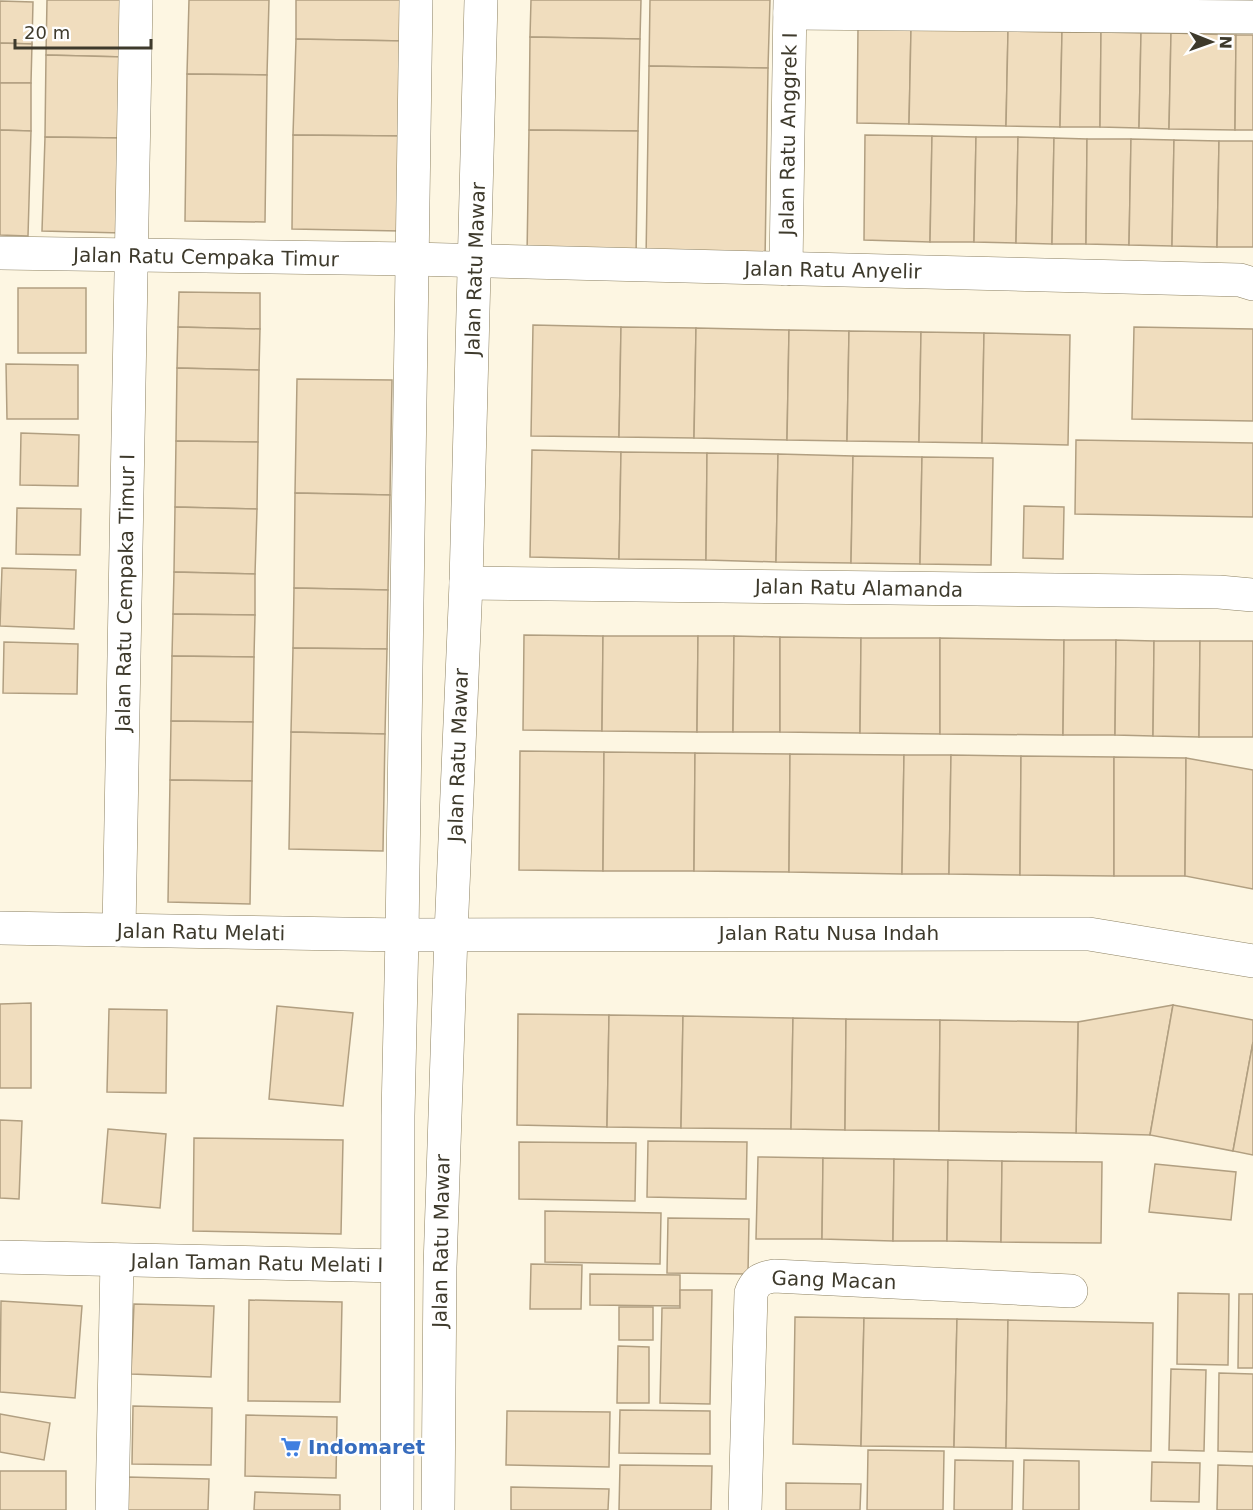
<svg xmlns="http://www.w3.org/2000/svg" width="1253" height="1510" font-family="'DejaVu Sans',sans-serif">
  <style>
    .building { fill: #f0ddbe; stroke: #b19f81; stroke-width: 1.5 }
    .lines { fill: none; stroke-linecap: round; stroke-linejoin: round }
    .minor-casing { stroke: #8d8263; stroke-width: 34 }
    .minor { stroke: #fff; stroke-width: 33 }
    .labels { text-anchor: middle; stroke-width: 4.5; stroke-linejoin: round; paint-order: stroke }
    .street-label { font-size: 20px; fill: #3e3a2c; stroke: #fff }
    .shop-label { font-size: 20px; font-weight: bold; fill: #366cbe; stroke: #fff; text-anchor: start }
  </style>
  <rect width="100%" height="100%" fill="#fdf6e2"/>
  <!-- building -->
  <g class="building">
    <path d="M 47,0 L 126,0 L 125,57 L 46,55 Z"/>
    <path d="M 189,0 L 269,0 L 267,75 L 187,74 Z"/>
    <path d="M 296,0 L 406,0 L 405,41 L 296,39 Z"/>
    <path d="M 531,0 L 641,0 L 640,39 L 530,37 Z"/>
    <path d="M 650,0 L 770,0 L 768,68 L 649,66 Z"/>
    <path d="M 0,1 L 33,2 L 32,44 L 0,43 Z"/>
    <path d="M 858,28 L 911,29 L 909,124 L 857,123 Z"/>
    <path d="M 911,29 L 1008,31 L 1006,126 L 909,124 Z"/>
    <path d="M 1008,31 L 1062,32 L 1060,127 L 1006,126 Z"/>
    <path d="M 1062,32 L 1101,32 L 1100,127 L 1060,127 Z"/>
    <path d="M 1101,32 L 1141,33 L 1139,128 L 1100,127 Z"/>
    <path d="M 1141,33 L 1171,33 L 1169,129 L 1139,128 Z"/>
    <path d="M 1171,33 L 1236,35 L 1235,130 L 1169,129 Z"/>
    <path d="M 1236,35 L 1253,35 L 1253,130 L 1235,130 Z"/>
    <path d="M 530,37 L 640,39 L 638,131 L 529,130 Z"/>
    <path d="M 296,39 L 405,41 L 403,136 L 293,135 Z"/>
    <path d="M 0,43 L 32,44 L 31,83 L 0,83 Z"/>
    <path d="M 46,55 L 125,57 L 124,138 L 45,137 Z"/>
    <path d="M 649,66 L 768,68 L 765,261 L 646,259 Z"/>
    <path d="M 187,74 L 267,75 L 265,222 L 185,221 Z"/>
    <path d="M 0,83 L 31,83 L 31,131 L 0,130 Z"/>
    <path d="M 0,130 L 31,131 L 28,236 L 0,235 Z"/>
    <path d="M 529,130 L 638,131 L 636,257 L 527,255 Z"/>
    <path d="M 293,135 L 403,136 L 401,231 L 292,229 Z"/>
    <path d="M 865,135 L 932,136 L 930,242 L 864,240 Z"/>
    <path d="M 932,136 L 976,137 L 974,242 L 930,242 Z"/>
    <path d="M 45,137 L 124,138 L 122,233 L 42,231 Z"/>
    <path d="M 976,137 L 1018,137 L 1016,243 L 974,242 Z"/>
    <path d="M 1018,137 L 1054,138 L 1052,244 L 1016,243 Z"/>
    <path d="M 1054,138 L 1087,139 L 1086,244 L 1052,244 Z"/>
    <path d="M 1087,139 L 1131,139 L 1129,245 L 1086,244 Z"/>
    <path d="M 1131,139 L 1174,140 L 1172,246 L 1129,245 Z"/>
    <path d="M 1174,140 L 1219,141 L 1217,247 L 1172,246 Z"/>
    <path d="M 1219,141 L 1253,141 L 1253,247 L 1217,247 Z"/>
    <rect x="18" y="288" width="68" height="65"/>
    <path d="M 179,292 L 260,293 L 260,329 L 178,327 Z"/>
    <path d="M 533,325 L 621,327 L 619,437 L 531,436 Z"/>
    <path d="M 178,327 L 260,329 L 259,370 L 177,368 Z"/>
    <path d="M 621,327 L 696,328 L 694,438 L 619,437 Z"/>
    <path d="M 1134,327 L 1253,329 L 1253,421 L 1132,419 Z"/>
    <path d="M 696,328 L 789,330 L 787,440 L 694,438 Z"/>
    <path d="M 789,330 L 849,331 L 847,441 L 787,440 Z"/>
    <path d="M 849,331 L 921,332 L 919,442 L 847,441 Z"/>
    <path d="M 921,332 L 984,333 L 982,443 L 919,442 Z"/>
    <path d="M 984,333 L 1070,335 L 1068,445 L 982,443 Z"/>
    <path d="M 6,364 L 78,365 L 78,419 L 7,419 Z"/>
    <path d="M 177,368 L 259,370 L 258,442 L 176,441 Z"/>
    <path d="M 297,379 L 392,380 L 390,495 L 295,493 Z"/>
    <path d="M 21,433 L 79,435 L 78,486 L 20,485 Z"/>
    <path d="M 1076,440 L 1253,443 L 1253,517 L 1075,514 Z"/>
    <path d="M 176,441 L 258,442 L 257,509 L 175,507 Z"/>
    <path d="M 532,450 L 621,452 L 619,559 L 530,557 Z"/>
    <path d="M 621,452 L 707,453 L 706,560 L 619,559 Z"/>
    <path d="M 707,453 L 778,454 L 776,562 L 706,560 Z"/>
    <path d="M 778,454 L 853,456 L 851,563 L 776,562 Z"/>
    <path d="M 853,456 L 922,457 L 920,564 L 851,563 Z"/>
    <path d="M 922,457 L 993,458 L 991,565 L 920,564 Z"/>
    <path d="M 295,493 L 390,495 L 388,590 L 294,588 Z"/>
    <path d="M 1024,506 L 1064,507 L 1063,559 L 1023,558 Z"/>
    <path d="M 175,507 L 257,509 L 255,574 L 174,572 Z"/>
    <path d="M 17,508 L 81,509 L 80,555 L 16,554 Z"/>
    <path d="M 2,568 L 76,570 L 74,629 L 0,626 Z"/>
    <path d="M 174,572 L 255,574 L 255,615 L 173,614 Z"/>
    <path d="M 294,588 L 388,590 L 387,649 L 293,648 Z"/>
    <path d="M 173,614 L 255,615 L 254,657 L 172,656 Z"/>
    <path d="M 524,635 L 603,636 L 602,731 L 523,730 Z"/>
    <path d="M 603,636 L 698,636 L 697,732 L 602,731 Z"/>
    <path d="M 698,636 L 734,636 L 733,732 L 697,732 Z"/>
    <path d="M 734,636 L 780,637 L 780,732 L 733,732 Z"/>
    <path d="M 780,637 L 861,638 L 860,733 L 780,732 Z"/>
    <path d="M 861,638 L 940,638 L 940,734 L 860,733 Z"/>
    <path d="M 940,638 L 1064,640 L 1063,735 L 940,734 Z"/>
    <path d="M 1064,640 L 1116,640 L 1115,735 L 1063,735 Z"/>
    <path d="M 1116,640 L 1154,641 L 1153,736 L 1115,735 Z"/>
    <path d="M 1154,641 L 1200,641 L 1199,737 L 1153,736 Z"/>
    <path d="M 1200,641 L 1253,641 L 1253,737 L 1199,737 Z"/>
    <path d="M 4,642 L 78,644 L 77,694 L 3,693 Z"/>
    <path d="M 293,648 L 387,649 L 385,734 L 291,732 Z"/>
    <path d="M 172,656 L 254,657 L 253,722 L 171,721 Z"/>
    <path d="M 171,721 L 253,722 L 252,781 L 170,780 Z"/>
    <path d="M 291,732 L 385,734 L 383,851 L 289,849 Z"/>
    <path d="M 520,751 L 604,752 L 603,871 L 519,870 Z"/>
    <path d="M 604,752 L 695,753 L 694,871 L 603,871 Z"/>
    <path d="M 695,753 L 790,754 L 789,872 L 694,871 Z"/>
    <path d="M 790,754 L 904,755 L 902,874 L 789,872 Z"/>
    <path d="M 904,755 L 951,755 L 949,874 L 902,874 Z"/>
    <path d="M 951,755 L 1021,756 L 1020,875 L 949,874 Z"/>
    <path d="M 1021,756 L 1114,757 L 1114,876 L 1020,875 Z"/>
    <path d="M 1114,757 L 1186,758 L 1185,876 L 1114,876 Z"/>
    <path d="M 1186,758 L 1253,770 L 1253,889 L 1185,876 Z"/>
    <path d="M 170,780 L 252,781 L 250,904 L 168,902 Z"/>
    <path d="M 31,1003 L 31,1088 L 0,1088 L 0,1004 Z"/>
    <path d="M 1173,1005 L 1150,1135 L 1076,1133 L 1078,1022 Z"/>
    <path d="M 1173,1005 L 1253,1020 L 1253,1042 L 1233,1151 L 1150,1135 Z"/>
    <path d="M 277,1006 L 353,1013 L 343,1106 L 269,1099 Z"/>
    <path d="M 109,1009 L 167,1010 L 166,1093 L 107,1092 Z"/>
    <path d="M 518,1014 L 609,1015 L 607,1127 L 517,1125 Z"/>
    <path d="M 609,1015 L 683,1016 L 681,1128 L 607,1127 Z"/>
    <path d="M 683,1016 L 793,1018 L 791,1129 L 681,1128 Z"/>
    <path d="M 793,1018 L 846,1019 L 845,1130 L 791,1129 Z"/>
    <path d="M 846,1019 L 940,1020 L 939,1131 L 845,1130 Z"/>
    <path d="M 940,1020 L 1078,1022 L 1076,1133 L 939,1131 Z"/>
    <path d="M 1253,1042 L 1253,1155 L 1233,1151 Z"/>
    <path d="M 0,1120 L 22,1121 L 19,1199 L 0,1198 Z"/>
    <path d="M 108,1129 L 166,1134 L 160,1208 L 102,1203 Z"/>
    <path d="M 194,1138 L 343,1140 L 341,1234 L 193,1231 Z"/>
    <path d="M 648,1141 L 747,1142 L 746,1199 L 647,1197 Z"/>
    <path d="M 519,1142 L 636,1143 L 635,1201 L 519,1199 Z"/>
    <path d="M 758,1157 L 823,1158 L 822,1239 L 756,1239 Z"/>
    <path d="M 823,1158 L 894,1159 L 893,1241 L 822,1239 Z"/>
    <path d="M 894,1159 L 948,1160 L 947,1241 L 893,1241 Z"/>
    <path d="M 948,1160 L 1002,1161 L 1001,1242 L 947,1241 Z"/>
    <path d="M 1002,1161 L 1102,1162 L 1101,1243 L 1001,1242 Z"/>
    <path d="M 1155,1164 L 1236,1172 L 1231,1220 L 1149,1212 Z"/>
    <path d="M 545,1211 L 661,1213 L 660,1264 L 545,1262 Z"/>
    <path d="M 668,1218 L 749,1219 L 748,1274 L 667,1273 Z"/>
    <path d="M 531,1264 L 582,1265 L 581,1309 L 530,1309 Z"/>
    <path d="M 590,1274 L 680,1275 L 680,1306 L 590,1305 Z"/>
    <path d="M 680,1290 L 712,1290 L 710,1404 L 660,1403 L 662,1308 L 680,1308 Z"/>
    <path d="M 1178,1293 L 1229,1294 L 1228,1365 L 1177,1364 Z"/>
    <path d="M 1239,1294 L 1253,1294 L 1253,1368 L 1238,1368 Z"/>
    <path d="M 249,1300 L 342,1302 L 340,1402 L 248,1401 Z"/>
    <path d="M 1,1301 L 82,1306 L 75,1398 L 0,1392 Z"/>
    <path d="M 134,1304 L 214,1306 L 211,1377 L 131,1374 Z"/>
    <rect x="619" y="1307" width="34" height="33"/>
    <path d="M 795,1317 L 864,1318 L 861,1446 L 793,1444 Z"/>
    <path d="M 864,1318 L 957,1319 L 954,1447 L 861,1446 Z"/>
    <path d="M 957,1319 L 1008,1320 L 1006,1448 L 954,1447 Z"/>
    <path d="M 1008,1320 L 1153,1323 L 1151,1451 L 1006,1448 Z"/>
    <path d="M 618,1346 L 649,1347 L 649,1403 L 617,1403 Z"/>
    <path d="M 1171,1369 L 1206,1370 L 1204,1451 L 1169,1450 Z"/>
    <path d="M 1219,1373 L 1253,1374 L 1253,1452 L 1218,1451 Z"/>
    <path d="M 133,1406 L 212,1408 L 211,1465 L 132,1464 Z"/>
    <path d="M 620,1410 L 710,1411 L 710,1454 L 619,1453 Z"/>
    <path d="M 507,1411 L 610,1412 L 609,1467 L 506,1465 Z"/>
    <path d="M 0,1414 L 50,1423 L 44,1460 L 0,1452 Z"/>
    <path d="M 246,1415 L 337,1417 L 336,1478 L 245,1476 Z"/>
    <path d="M 868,1450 L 944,1451 L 943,1510 L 867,1510 Z"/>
    <path d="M 955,1460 L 1013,1461 L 1012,1510 L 954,1510 Z"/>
    <path d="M 1024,1460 L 1079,1461 L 1079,1510 L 1023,1510 Z"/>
    <path d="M 1152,1462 L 1200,1463 L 1199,1502 L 1151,1501 Z"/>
    <path d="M 620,1465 L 712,1466 L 711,1510 L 619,1510 Z"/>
    <path d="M 1218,1465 L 1253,1466 L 1253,1510 L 1217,1510 Z"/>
    <rect x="0" y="1471" width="66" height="39"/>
    <path d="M 127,1477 L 209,1479 L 208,1510 L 126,1510 Z"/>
    <path d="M 786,1483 L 861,1484 L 860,1510 L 786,1510 Z"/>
    <path d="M 511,1487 L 609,1489 L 608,1510 L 511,1510 Z"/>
    <path d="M 255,1492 L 340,1495 L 340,1510 L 254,1510 Z"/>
  </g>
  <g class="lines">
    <!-- minor casing -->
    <g class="minor-casing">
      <g id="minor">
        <path d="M 790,13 L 1253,17"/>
        <path d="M 0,253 L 412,259 L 1240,280 L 1253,284"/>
        <path d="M 786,269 L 790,0"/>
        <path d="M 466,583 L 1219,592 L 1253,595"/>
        <path d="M 0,928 L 402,935 L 1089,934 L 1253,961"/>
        <path d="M 119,930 L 136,0"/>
        <path d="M 0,1257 L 397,1266"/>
        <path d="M 112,1510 L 117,1260"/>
        <path d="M 397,1510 L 398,1116 L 402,935 L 416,0"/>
        <path d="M 438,1510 L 440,1267 L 451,934 L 466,583 L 481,0"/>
        <path d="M 745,1510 L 751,1293 C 756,1281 761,1278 774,1276 L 1071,1291"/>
      </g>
    </g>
    <!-- minor -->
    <use href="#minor" class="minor"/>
  </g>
  <!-- icons -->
  <defs>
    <g id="supermarket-bare" transform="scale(1.62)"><path d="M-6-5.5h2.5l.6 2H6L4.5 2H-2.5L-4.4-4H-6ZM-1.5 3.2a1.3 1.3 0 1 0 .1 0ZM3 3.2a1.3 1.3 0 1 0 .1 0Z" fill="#3f7fe0" stroke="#fff" stroke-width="2.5" paint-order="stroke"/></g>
  </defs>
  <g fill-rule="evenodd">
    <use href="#supermarket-bare" x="291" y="1447"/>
  </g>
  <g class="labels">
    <!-- street labels -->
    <g class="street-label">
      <text transform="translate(788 134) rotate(-89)" y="7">Jalan Ratu Anggrek I</text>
      <text transform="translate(206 257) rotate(1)" y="7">Jalan Ratu Cempaka Timur</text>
      <text transform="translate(475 269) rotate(-88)" y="7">Jalan Ratu Mawar</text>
      <text transform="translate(833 270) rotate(1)" y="7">Jalan Ratu Anyelir</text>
      <text transform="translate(859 588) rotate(1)" y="7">Jalan Ratu Alamanda</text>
      <text transform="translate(125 593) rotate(-89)" y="7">Jalan Ratu Cempaka Timur I</text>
      <text transform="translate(458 755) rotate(-88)" y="7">Jalan Ratu Mawar</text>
      <text transform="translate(201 932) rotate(1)" y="7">Jalan Ratu Melati</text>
      <text x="829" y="940">Jalan Ratu Nusa Indah</text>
      <text transform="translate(441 1241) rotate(-89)" y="7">Jalan Ratu Mawar</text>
      <text transform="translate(257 1263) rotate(1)" y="7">Jalan Taman Ratu Melati I</text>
      <text transform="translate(834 1280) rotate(2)" y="7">Gang Macan</text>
    </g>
    <!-- shop labels -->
    <g class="shop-label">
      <text x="308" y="1454">Indomaret</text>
    </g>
  </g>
  <!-- north arrow -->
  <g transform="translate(1211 42) rotate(91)" stroke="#ffffff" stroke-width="4.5" paint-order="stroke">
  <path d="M0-4.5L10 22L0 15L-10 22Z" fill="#3e3a2c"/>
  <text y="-9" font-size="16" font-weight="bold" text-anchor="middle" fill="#3e3a2c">N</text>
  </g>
  <!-- scale -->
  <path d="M15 39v9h136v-9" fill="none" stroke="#3e3a2c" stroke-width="3"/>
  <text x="24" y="39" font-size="18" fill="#3e3a2c" stroke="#ffffff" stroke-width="4.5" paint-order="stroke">20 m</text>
</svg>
